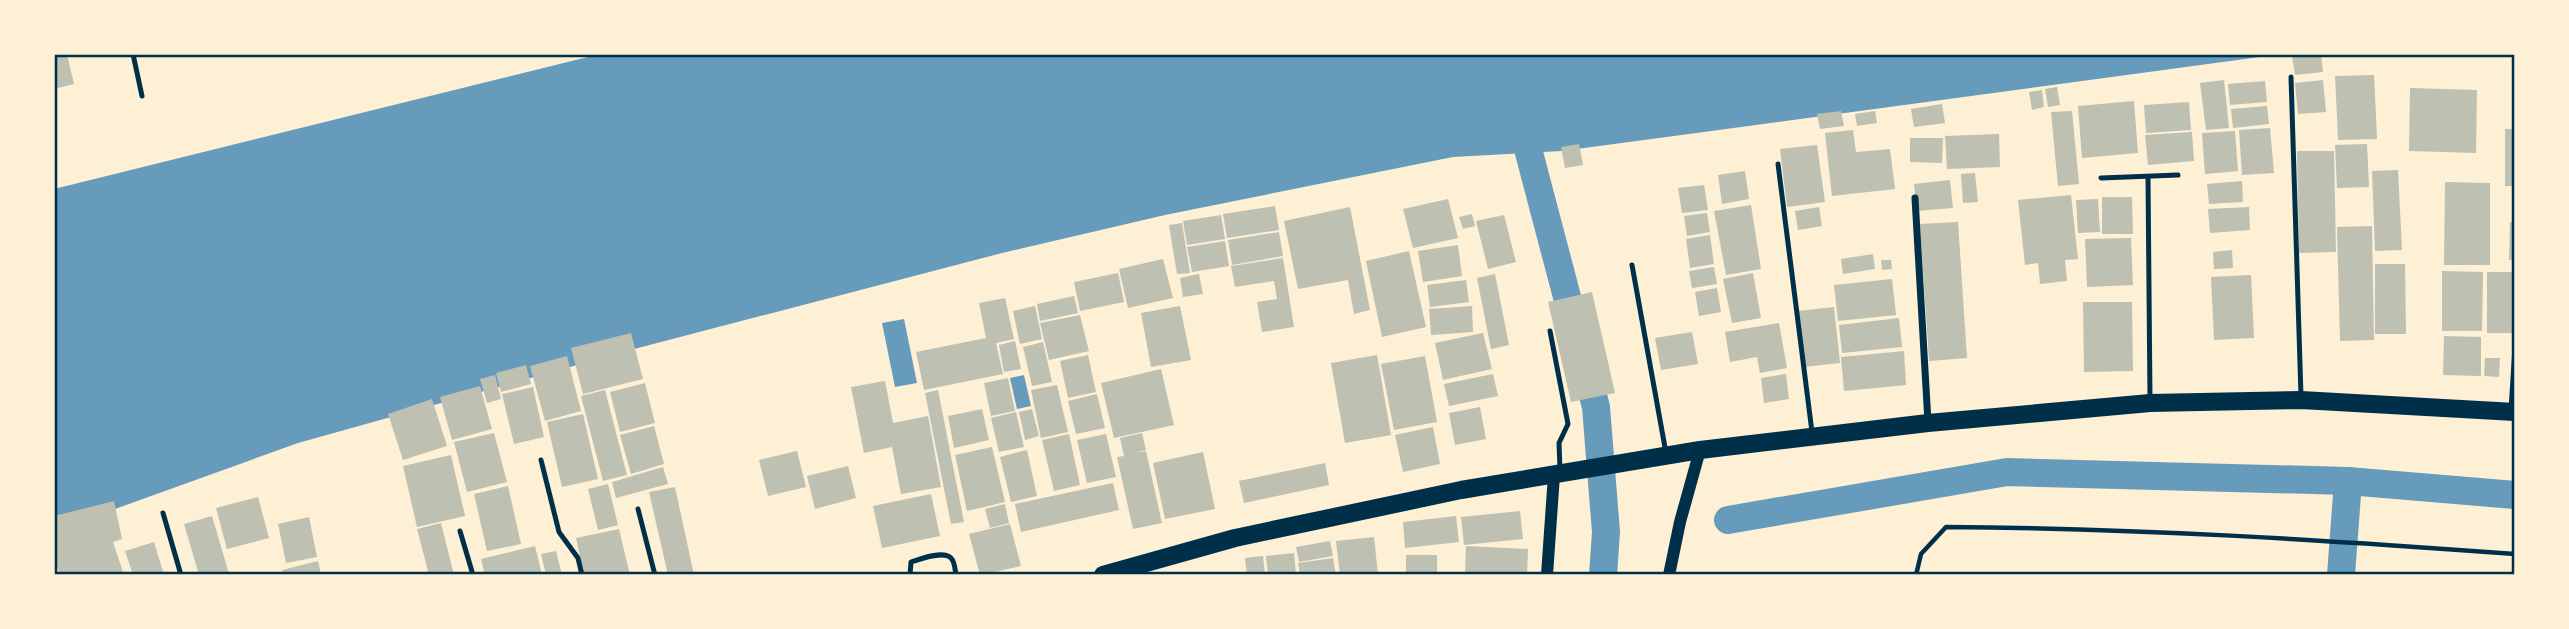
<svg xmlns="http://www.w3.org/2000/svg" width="2569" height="629" font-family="Bitter,serif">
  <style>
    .water { fill: #669bbc }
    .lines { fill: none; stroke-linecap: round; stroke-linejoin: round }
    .canal { stroke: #669bbc; stroke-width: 28 }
    .building { fill: #bec0b2 }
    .path { stroke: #003049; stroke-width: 4.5 }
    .service { stroke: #003049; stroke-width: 5 }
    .minor { stroke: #003049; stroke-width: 7 }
    .tertiary { stroke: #003049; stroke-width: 12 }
    .primary { stroke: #003049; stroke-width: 18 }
    .neatline { fill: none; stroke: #003049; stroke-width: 2.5 }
  </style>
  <rect width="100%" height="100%" fill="#fdf0d5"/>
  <!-- water -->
  <g class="water">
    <path d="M 600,54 L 2282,54 L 1562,151 L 1453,157 L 1165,215 L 1002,253 L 638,348 L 298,443 L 54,531 L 54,189 Z"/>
    <path d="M 904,319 L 917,383 L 895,387 L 882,323 Z"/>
    <path d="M 1024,375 L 1031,406 L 1017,409 L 1010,378 Z"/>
  </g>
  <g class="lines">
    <!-- canal -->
    <g class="canal">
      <path d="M 1503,54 L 1596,407 L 1606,532 L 1603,575"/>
      <path d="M 1728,520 L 2007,472 L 2348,481 L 2515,495"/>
      <path d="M 2341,575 L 2348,481"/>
    </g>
  </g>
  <!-- building -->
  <g class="building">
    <path d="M 54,54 L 67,54 L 74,84 L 54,89 Z"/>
    <path d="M 2321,54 L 2323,72 L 2295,75 L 2292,56 Z"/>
    <path d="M 2374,75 L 2377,139 L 2338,140 L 2335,76 Z"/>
    <path d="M 2224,80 L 2229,128 L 2206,130 L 2200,83 Z"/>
    <path d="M 2323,80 L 2326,112 L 2298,114 L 2295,83 Z"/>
    <path d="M 2265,81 L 2267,102 L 2230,105 L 2228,84 Z"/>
    <path d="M 2057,87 L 2060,105 L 2048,107 L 2045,89 Z"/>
    <path d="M 2410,88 L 2477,90 L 2476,153 L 2409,151 Z"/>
    <path d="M 2042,90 L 2044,107 L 2032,110 L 2029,92 Z"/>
    <path d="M 2134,101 L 2138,153 L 2082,158 L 2078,106 Z"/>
    <path d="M 2189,102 L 2191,130 L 2146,133 L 2144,105 Z"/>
    <path d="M 1942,104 L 1945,123 L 1914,127 L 1911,109 Z"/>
    <path d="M 2267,106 L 2269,124 L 2233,128 L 2231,109 Z"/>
    <path d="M 1841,111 L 1844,126 L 1820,129 L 1817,114 Z"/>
    <path d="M 1875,111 L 1877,123 L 1857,126 L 1855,114 Z"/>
    <path d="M 2072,111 L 2079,184 L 2058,186 L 2051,112 Z"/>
    <path d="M 2270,128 L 2274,173 L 2242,175 L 2239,130 Z"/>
    <rect x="2505" y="129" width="10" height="57"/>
    <path d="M 1853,130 L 1856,152 L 1890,149 L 1895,189 L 1832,196 L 1825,133 Z"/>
    <path d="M 2235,131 L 2238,171 L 2205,174 L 2202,133 Z"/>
    <path d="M 2192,132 L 2194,161 L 2148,165 L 2145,135 Z"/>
    <path d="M 1999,134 L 2000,167 L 1947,169 L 1945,136 Z"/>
    <path d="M 1910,138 L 1943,138 L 1942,163 L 1910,162 Z"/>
    <path d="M 1579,144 L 1583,165 L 1565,168 L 1561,147 Z"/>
    <path d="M 2367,144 L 2369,187 L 2337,188 L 2335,145 Z"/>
    <path d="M 1817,145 L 1825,202 L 1787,207 L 1780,149 Z"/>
    <path d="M 2297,151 L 2334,151 L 2336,252 L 2299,253 Z"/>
    <path d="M 2398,170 L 2402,250 L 2375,251 L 2372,171 Z"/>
    <path d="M 1745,171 L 1749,199 L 1722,204 L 1718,175 Z"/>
    <path d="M 1975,173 L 1978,202 L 1963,203 L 1961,174 Z"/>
    <path d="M 1950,180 L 1953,208 L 1917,211 L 1914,184 Z"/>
    <path d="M 2242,181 L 2243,202 L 2209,204 L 2207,184 Z"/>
    <path d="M 2445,182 L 2490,183 L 2490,265 L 2444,265 Z"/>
    <path d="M 1704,185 L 1708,210 L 1682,213 L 1678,188 Z"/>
    <path d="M 2071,195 L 2078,259 L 2065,260 L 2067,281 L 2040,284 L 2038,263 L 2025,265 L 2018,200 Z"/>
    <path d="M 2102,197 L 2132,197 L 2133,234 L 2102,234 Z"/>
    <path d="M 1448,199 L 1458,238 L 1413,248 L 1403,209 Z"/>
    <path d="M 2098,199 L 2100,232 L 2078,233 L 2076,200 Z"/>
    <path d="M 1751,205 L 1761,269 L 1726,275 L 1714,211 Z"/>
    <path d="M 1275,206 L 1279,230 L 1227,238 L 1223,214 Z"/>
    <path d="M 1350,207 L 1370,310 L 1354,314 L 1348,280 L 1298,289 L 1284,221 Z"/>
    <path d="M 1819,207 L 1822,226 L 1798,230 L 1795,211 Z"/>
    <path d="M 2249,207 L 2250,230 L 2210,233 L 2208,209 Z"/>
    <path d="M 1707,213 L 1710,232 L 1687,236 L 1684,216 Z"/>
    <path d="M 1472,214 L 1475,226 L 1463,229 L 1459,217 Z"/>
    <path d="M 1221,215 L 1225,239 L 1187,245 L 1183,221 Z"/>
    <path d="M 1504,215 L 1516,262 L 1488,269 L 1476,221 Z"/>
    <path d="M 1958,222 L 1967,358 L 1929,361 L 1920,224 Z"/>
    <path d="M 2510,222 L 2515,222 L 2515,260 L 2509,260 Z"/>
    <path d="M 1182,223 L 1190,273 L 1177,274 L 1169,225 Z"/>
    <path d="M 2372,226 L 2374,340 L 2340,341 L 2337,227 Z"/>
    <path d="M 1279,232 L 1283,256 L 1232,265 L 1228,240 Z"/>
    <path d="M 1710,235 L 1714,264 L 1690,268 L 1686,239 Z"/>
    <path d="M 2131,238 L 2133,285 L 2087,287 L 2085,239 Z"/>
    <path d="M 1225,241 L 1229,266 L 1192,272 L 1187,247 Z"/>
    <path d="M 1458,245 L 1462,276 L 1423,282 L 1418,251 Z"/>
    <path d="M 2232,250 L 2233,268 L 2214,269 L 2213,252 Z"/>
    <path d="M 1409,251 L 1426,327 L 1382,337 L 1366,261 Z"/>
    <path d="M 1873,254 L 1875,269 L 1843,274 L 1841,259 Z"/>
    <path d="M 1283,258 L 1294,327 L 1262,332 L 1257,302 L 1277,299 L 1274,281 L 1235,287 L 1231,266 Z"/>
    <path d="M 1163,259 L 1173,298 L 1128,308 L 1119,269 Z"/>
    <path d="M 1881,260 L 1891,260 L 1892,269 L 1882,270 Z"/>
    <path d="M 2375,264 L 2405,264 L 2406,334 L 2375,334 Z"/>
    <path d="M 1714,267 L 1717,284 L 1692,288 L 1689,271 Z"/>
    <path d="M 2442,271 L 2483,272 L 2482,331 L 2442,331 Z"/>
    <path d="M 2487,272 L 2513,272 L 2512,333 L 2487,333 Z"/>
    <path d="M 1118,273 L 1124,302 L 1080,311 L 1074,282 Z"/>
    <path d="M 1753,273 L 1761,318 L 1732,323 L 1723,279 Z"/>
    <path d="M 1199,274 L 1203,294 L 1183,297 L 1180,278 Z"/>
    <path d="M 1495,274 L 1509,345 L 1491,349 L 1477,278 Z"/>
    <path d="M 2251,275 L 2254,338 L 2214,340 L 2211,277 Z"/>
    <path d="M 1892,279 L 1896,315 L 1838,321 L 1834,285 Z"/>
    <path d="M 1466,280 L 1469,302 L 1430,307 L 1427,285 Z"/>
    <path d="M 1717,288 L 1721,312 L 1699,316 L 1695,292 Z"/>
    <path d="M 1592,292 L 1615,393 L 1571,402 L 1548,302 Z"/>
    <path d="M 1074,296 L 1078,313 L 1040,321 L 1037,304 Z"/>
    <path d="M 1005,298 L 1014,339 L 996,343 L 1003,374 L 924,390 L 916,352 L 986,338 L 979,303 Z"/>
    <path d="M 2083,302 L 2132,302 L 2133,371 L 2084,372 Z"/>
    <path d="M 1035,306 L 1042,339 L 1020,344 L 1013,311 Z"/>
    <path d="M 1180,306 L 1191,360 L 1151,367 L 1141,313 Z"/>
    <path d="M 1472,306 L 1473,332 L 1431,335 L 1429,309 Z"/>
    <path d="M 1834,307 L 1840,363 L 1804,367 L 1798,311 Z"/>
    <path d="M 1080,315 L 1089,351 L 1049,360 L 1040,323 Z"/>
    <path d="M 1899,318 L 1902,347 L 1842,353 L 1839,325 Z"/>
    <path d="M 1779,323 L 1787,368 L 1760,373 L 1757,357 L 1730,362 L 1725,332 Z"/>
    <path d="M 1692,332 L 1698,364 L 1661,370 L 1655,338 Z"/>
    <path d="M 631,333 L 643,379 L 583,394 L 571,348 Z"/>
    <path d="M 1483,333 L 1492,369 L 1443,380 L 1435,343 Z"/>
    <path d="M 2444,336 L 2481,337 L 2481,376 L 2443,375 Z"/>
    <path d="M 1015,341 L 1021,369 L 1004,372 L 999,345 Z"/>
    <path d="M 1043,342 L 1052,382 L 1032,386 L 1023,347 Z"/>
    <path d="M 1904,351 L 1906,385 L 1844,391 L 1841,357 Z"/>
    <path d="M 1088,355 L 1096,392 L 1068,398 L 1060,361 Z"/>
    <path d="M 1377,355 L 1391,435 L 1345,443 L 1331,363 Z"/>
    <path d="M 567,356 L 581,411 L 545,421 L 530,366 Z"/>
    <path d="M 1425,356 L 1437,422 L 1394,430 L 1381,364 Z"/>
    <path d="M 2485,358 L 2500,358 L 2499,377 L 2484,376 Z"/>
    <path d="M 526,365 L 531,384 L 501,392 L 496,373 Z"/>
    <path d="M 1161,369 L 1174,425 L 1114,438 L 1101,383 Z"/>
    <path d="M 1493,374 L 1498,396 L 1449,406 L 1444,384 Z"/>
    <path d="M 1786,374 L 1789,399 L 1764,403 L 1761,378 Z"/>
    <path d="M 495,375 L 501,399 L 487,403 L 480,379 Z"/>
    <path d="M 1008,378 L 1015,411 L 991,416 L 984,383 Z"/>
    <path d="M 885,381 L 893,423 L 928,416 L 941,487 L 901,494 L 892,447 L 864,453 L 851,387 Z"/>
    <path d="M 645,383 L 655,423 L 620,432 L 610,392 Z"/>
    <path d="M 1057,385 L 1068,432 L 1041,438 L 1031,390 Z"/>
    <path d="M 480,386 L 492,429 L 452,440 L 440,397 Z"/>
    <path d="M 533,387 L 544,437 L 514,444 L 502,394 Z"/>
    <path d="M 605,390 L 627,475 L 603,481 L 581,396 Z"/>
    <path d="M 938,390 L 964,522 L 951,524 L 925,393 Z"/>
    <path d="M 1097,394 L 1105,428 L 1076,434 L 1068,401 Z"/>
    <path d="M 432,399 L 447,446 L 403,460 L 388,414 Z"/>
    <path d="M 1480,407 L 1486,439 L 1455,445 L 1449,413 Z"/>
    <path d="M 982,409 L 989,440 L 954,448 L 948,416 Z"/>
    <path d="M 1032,409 L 1039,436 L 1025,440 L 1019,412 Z"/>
    <path d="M 1016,412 L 1024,447 L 999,452 L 991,418 Z"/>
    <path d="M 583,414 L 598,479 L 562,487 L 547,422 Z"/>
    <path d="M 654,426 L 664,464 L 631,474 L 620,435 Z"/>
    <path d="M 1433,427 L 1440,464 L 1403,472 L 1395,435 Z"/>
    <path d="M 494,433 L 507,482 L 467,492 L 454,442 Z"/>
    <path d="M 1142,433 L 1146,450 L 1134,453 L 1146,451 L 1162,523 L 1133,529 L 1117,457 L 1124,456 L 1120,438 Z"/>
    <path d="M 1069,434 L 1080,485 L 1054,491 L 1042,440 Z"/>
    <path d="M 1106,434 L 1116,477 L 1087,483 L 1077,440 Z"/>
    <path d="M 992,447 L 1005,502 L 967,511 L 955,455 Z"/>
    <path d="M 1027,450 L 1037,496 L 1011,502 L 1000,457 Z"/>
    <path d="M 797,451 L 806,487 L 768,496 L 759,460 Z"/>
    <path d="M 1203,452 L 1215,509 L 1165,519 L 1153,463 Z"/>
    <path d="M 451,455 L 465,516 L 417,527 L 403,466 Z"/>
    <path d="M 1325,463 L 1329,485 L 1244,503 L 1239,481 Z"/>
    <path d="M 848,466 L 856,498 L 815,509 L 807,476 Z"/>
    <path d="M 663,467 L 668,484 L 616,498 L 612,482 Z"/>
    <path d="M 1113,483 L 1119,510 L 1021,532 L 1015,504 Z"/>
    <path d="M 608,484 L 618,525 L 598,530 L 588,489 Z"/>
    <path d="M 508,486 L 521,544 L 487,551 L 474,494 Z"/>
    <path d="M 675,487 L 694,575 L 668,575 L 649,492 Z"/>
    <path d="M 931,494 L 940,536 L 882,548 L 873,506 Z"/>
    <path d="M 258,497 L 269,538 L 227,549 L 216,508 Z"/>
    <path d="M 114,501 L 122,539 L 113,542 L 124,575 L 60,575 L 54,560 L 54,516 Z"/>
    <path d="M 1005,504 L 1009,523 L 990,528 L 985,509 Z"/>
    <path d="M 1520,511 L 1523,539 L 1464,545 L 1461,517 Z"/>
    <path d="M 212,516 L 229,574 L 199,575 L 184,524 Z"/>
    <path d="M 1456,516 L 1459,542 L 1405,548 L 1403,522 Z"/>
    <path d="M 309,517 L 317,557 L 286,563 L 278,524 Z"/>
    <path d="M 441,523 L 454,575 L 429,575 L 417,529 Z"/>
    <path d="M 1010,524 L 1021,566 L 980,575 L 969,534 Z"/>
    <path d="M 619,529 L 630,575 L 584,575 L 576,538 Z"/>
    <path d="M 1374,537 L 1378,575 L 1340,575 L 1336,541 Z"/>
    <path d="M 1330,541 L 1333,556 L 1299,562 L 1296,547 Z"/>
    <path d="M 154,542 L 164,575 L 133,575 L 125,551 Z"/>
    <path d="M 535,546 L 542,575 L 485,575 L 481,559 Z"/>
    <path d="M 1466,546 L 1528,549 L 1527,575 L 1465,575 Z"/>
    <path d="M 556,551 L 562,575 L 546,575 L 541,554 Z"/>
    <path d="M 1294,553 L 1296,575 L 1268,575 L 1266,556 Z"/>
    <rect x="1406" y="555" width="31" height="20"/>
    <path d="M 1263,556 L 1265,575 L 1247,575 L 1245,558 Z"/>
    <path d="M 1333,558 L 1336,575 L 1300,575 L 1298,563 Z"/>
    <path d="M 318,561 L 321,575 L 283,575 L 282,570 Z"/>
  </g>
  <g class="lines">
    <!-- path -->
    <path class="path" d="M 1916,575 L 1921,554 L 1946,527 C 2136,528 2326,540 2515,554"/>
    <!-- service -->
    <g class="service">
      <path d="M 133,54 L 142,96"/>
      <path d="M 2291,77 L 2301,396"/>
      <path d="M 1778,164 L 1812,432"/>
      <path d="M 2148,177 L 2150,400"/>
      <path d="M 2101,178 L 2178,175"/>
      <path d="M 1632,265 L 1666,453"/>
      <path d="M 1550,331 L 1568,424 L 1559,443 L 1560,470"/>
      <path d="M 2511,410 L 2515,347"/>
      <path d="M 541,460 L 559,532 L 578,558 L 582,575"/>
      <path d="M 638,509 L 655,575"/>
      <path d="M 163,513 L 181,575"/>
      <path d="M 460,531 L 473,575"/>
      <path d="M 910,575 L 911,562 C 920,559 943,550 951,558 C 955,562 955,570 956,575"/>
    </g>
    <!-- minor -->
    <path class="minor" d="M 1915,198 L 1928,422"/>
    <!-- tertiary -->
    <g class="tertiary">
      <path d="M 1547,575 L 1554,475"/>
      <path d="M 1669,575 L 1680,522 L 1700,450"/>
    </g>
    <!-- primary -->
    <path class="primary" d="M 1103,575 L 1235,538 L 1461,490 L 1700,450 L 1928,423 L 2150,403 L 2301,400 L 2515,412"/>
  </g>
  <!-- border -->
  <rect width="2569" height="629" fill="none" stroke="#fdf0d5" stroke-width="112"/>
  <rect x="56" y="56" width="2457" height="517" class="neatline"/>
</svg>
